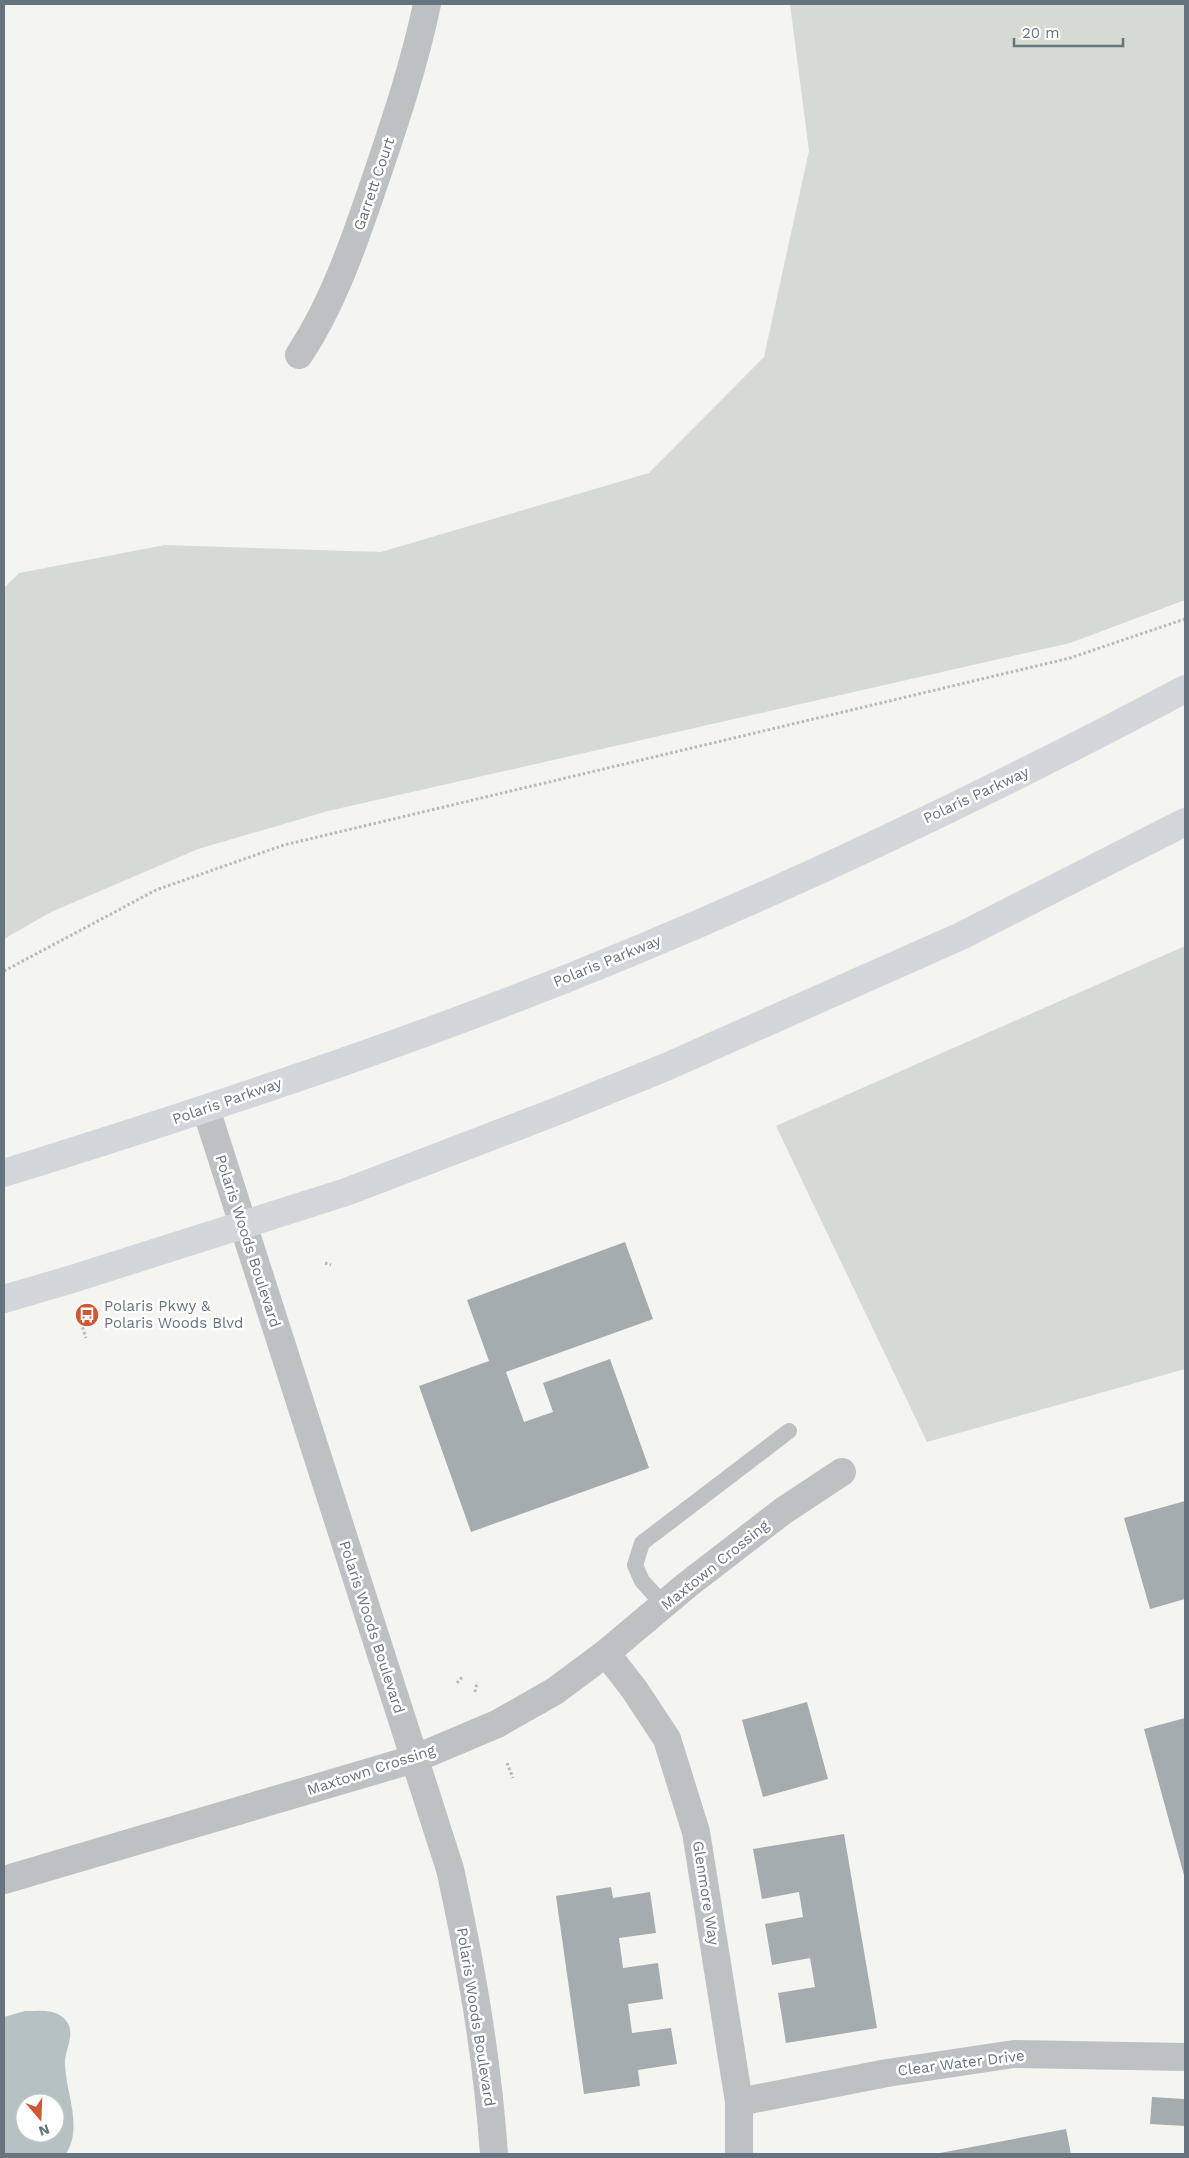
<svg xmlns="http://www.w3.org/2000/svg" width="1189" height="2158" font-family="'Work Sans',sans-serif">
  <style>
    .green { fill: #d5dad2 }
    .water { fill: #b6c1c4; fill-rule: evenodd }
    .building { fill: #a4acb0 }
    .lines { fill: none; stroke-linecap: round; stroke-linejoin: round }
    .path { stroke: #b7babc; stroke-width: 3; stroke-dasharray: 2.5 2.5; stroke-linecap: butt }
    .service { stroke: #bdc1c4; stroke-width: 16 }
    .minor { stroke: #bdc1c4; stroke-width: 28 }
    .primary { stroke: #d3d7db; stroke-width: 28 }
    .labels { text-anchor: middle; stroke-width: 5; stroke-linejoin: round; paint-order: stroke }
    .street-label { font-size: 15px; fill: #66747e; stroke: #fff }
    .poi-label { font-size: 15px; fill: #66747e; stroke: #fff; text-anchor: start }
  </style>
  <rect width="100%" height="100%" fill="#f4f4f0"/>
  <!-- green -->
  <g class="green">
    <path d="M 790,4 L 1185,4 L 1185,600 L 1070,643 L 328,811 L 198,849 L 51,912 L 4,939 L 4,588 L 19,573 L 165,545 L 381,552 L 649,473 L 764,357 L 809,151 Z"/>
    <path d="M 1185,946 L 1185,1369 L 927,1442 L 776,1126 Z"/>
  </g>
  <!-- water -->
  <path class="water" d="M 25,2011 C 40,2011 58,2008 67,2022 C 76,2035 64,2051 65,2064 C 66,2094 83,2126 66,2154 L 4,2154 L 4,2017 ZM 25,2103 L 55,2103 L 55,2133 L 25,2133 Z"/>
  <!-- building -->
  <g class="building">
    <path d="M 625,1242 L 653,1319 L 506,1372 L 524,1422 L 553,1412 L 543,1383 L 610,1359 L 649,1468 L 471,1532 L 419,1386 L 489,1361 L 467,1300 Z"/>
    <path d="M 1185,1501 L 1185,1599 L 1150,1609 L 1124,1518 Z"/>
    <path d="M 807,1702 L 828,1779 L 763,1797 L 742,1720 Z"/>
    <path d="M 1185,1718 L 1185,1879 L 1144,1729 Z"/>
    <path d="M 844,1834 L 877,2028 L 786,2043 L 778,1993 L 815,1987 L 810,1958 L 772,1965 L 765,1924 L 803,1917 L 799,1892 L 762,1899 L 753,1849 Z"/>
    <path d="M 611,1887 L 613,1898 L 650,1892 L 656,1933 L 619,1938 L 623,1968 L 658,1963 L 663,1999 L 628,2004 L 632,2033 L 671,2028 L 677,2064 L 638,2070 L 640,2086 L 584,2094 L 556,1896 Z"/>
    <path d="M 1152,2097 L 1185,2099 L 1185,2126 L 1150,2124 Z"/>
    <path d="M 1066,2129 L 1071,2154 L 940,2154 L 940,2153 Z"/>
  </g>
  <g class="lines">
    <!-- path -->
    <g class="path">
      <path d="M 4,971 L 156,890 L 284,845 L 1070,658 L 1185,619"/>
      <path d="M 325,1263 L 331,1265"/>
      <path d="M 78,1313 L 86,1338"/>
      <path d="M 457,1683 L 463,1676"/>
      <path d="M 475,1692 L 477,1682"/>
      <path d="M 507,1763 L 513,1778"/>
    </g>
    <!-- service -->
    <path class="service" d="M 664,1605 L 642,1581 L 635,1565 L 642,1543 L 789,1431"/>
    <!-- minor -->
    <g class="minor">
      <path d="M 299,355 C 335,301 356,236 377,175 C 396,119 415,62 427,4"/>
      <path d="M 206,1109 L 450,1869 C 471,1965 487,2055 494,2154"/>
      <path d="M 606,1653 L 634,1689 L 667,1739 L 696,1832 L 739,2102 L 739,2154"/>
      <path d="M 4,1880 L 414,1759 L 497,1724 L 555,1691 L 606,1653 L 687,1585 L 783,1511 L 842,1472"/>
      <path d="M 739,2102 L 887,2073 L 1014,2054 L 1185,2057"/>
    </g>
    <!-- primary -->
    <g class="primary">
      <path d="M 4,1173 C 145,1129 285,1084 424,1033 C 686,938 940,819 1185,689"/>
      <path d="M 4,1299 L 72,1279 L 346,1192 L 560,1110 L 666,1067 L 961,936 L 1185,822"/>
    </g>
  </g>
  <!-- icons -->
  <defs>
    <g id="bus-disc" transform="scale(1.25)"><circle r="9.5" fill="#ce5836" stroke="#fff"/><path d="M-5-6H5V4H4V6H2V4H-2V6H-4V4H-5ZM-3.5-4V0h7V-4ZM-3.5 1.2v1.5H-2V1.2ZM2 1.2v1.5H3.5V1.2Z" fill="#fff"/></g>
  </defs>
  <g fill-rule="evenodd">
    <use href="#bus-disc" x="87" y="1315"/>
  </g>
  <g class="labels">
    <!-- street labels -->
    <g class="street-label">
      <text transform="translate(374 184) rotate(-71)" y="5">Garrett Court</text>
      <text transform="translate(976 795) rotate(-25)" y="5">Polaris Parkway</text>
      <text transform="translate(607 961) rotate(-22)" y="5">Polaris Parkway</text>
      <text transform="translate(227 1101) rotate(-19)" y="5">Polaris Parkway</text>
      <text transform="translate(248 1241) rotate(72)" y="5">Polaris Woods Boulevard</text>
      <text transform="translate(715 1565) rotate(-39)" y="5">Maxtown Crossing</text>
      <text transform="translate(372 1627) rotate(72)" y="5">Polaris Woods Boulevard</text>
      <text transform="translate(371 1770) rotate(-18)" y="5">Maxtown Crossing</text>
      <text transform="translate(706 1893) rotate(81)" y="5">Glenmore Way</text>
      <text transform="translate(476 2017) rotate(81)" y="5">Polaris Woods Boulevard</text>
      <text transform="translate(961 2063) rotate(-7)" y="5">Clear Water Drive</text>
    </g>
    <!-- poi labels -->
    <g class="poi-label">
      <text x="104" y="1311">Polaris Pkwy &amp;<tspan x="104" dy="17">Polaris Woods Blvd</tspan></text>
    </g>
  </g>
  <!-- border -->
  <rect width="1189" height="2158" fill="none" stroke="#66747e" stroke-width="10"/>
  <!-- north arrow -->
  <g transform="translate(40 2118) rotate(161)"><circle r="24" fill="#ffffff" stroke="#c2c7cb"/>
  <path d="M0-4L9 19L0 12L-9 19Z" fill="#ce5836"/>
  <text y="-8" font-size="14" font-weight="bold" text-anchor="middle" fill="#66747e">N</text>
  </g>
  <!-- scale -->
  <path d="M1014 38v8h109v-8" fill="none" stroke="#66747e" stroke-width="2.5"/>
  <text x="1022" y="38" font-size="15" fill="#66747e" stroke="#ffffff" stroke-width="4" paint-order="stroke">20 m</text>
</svg>
